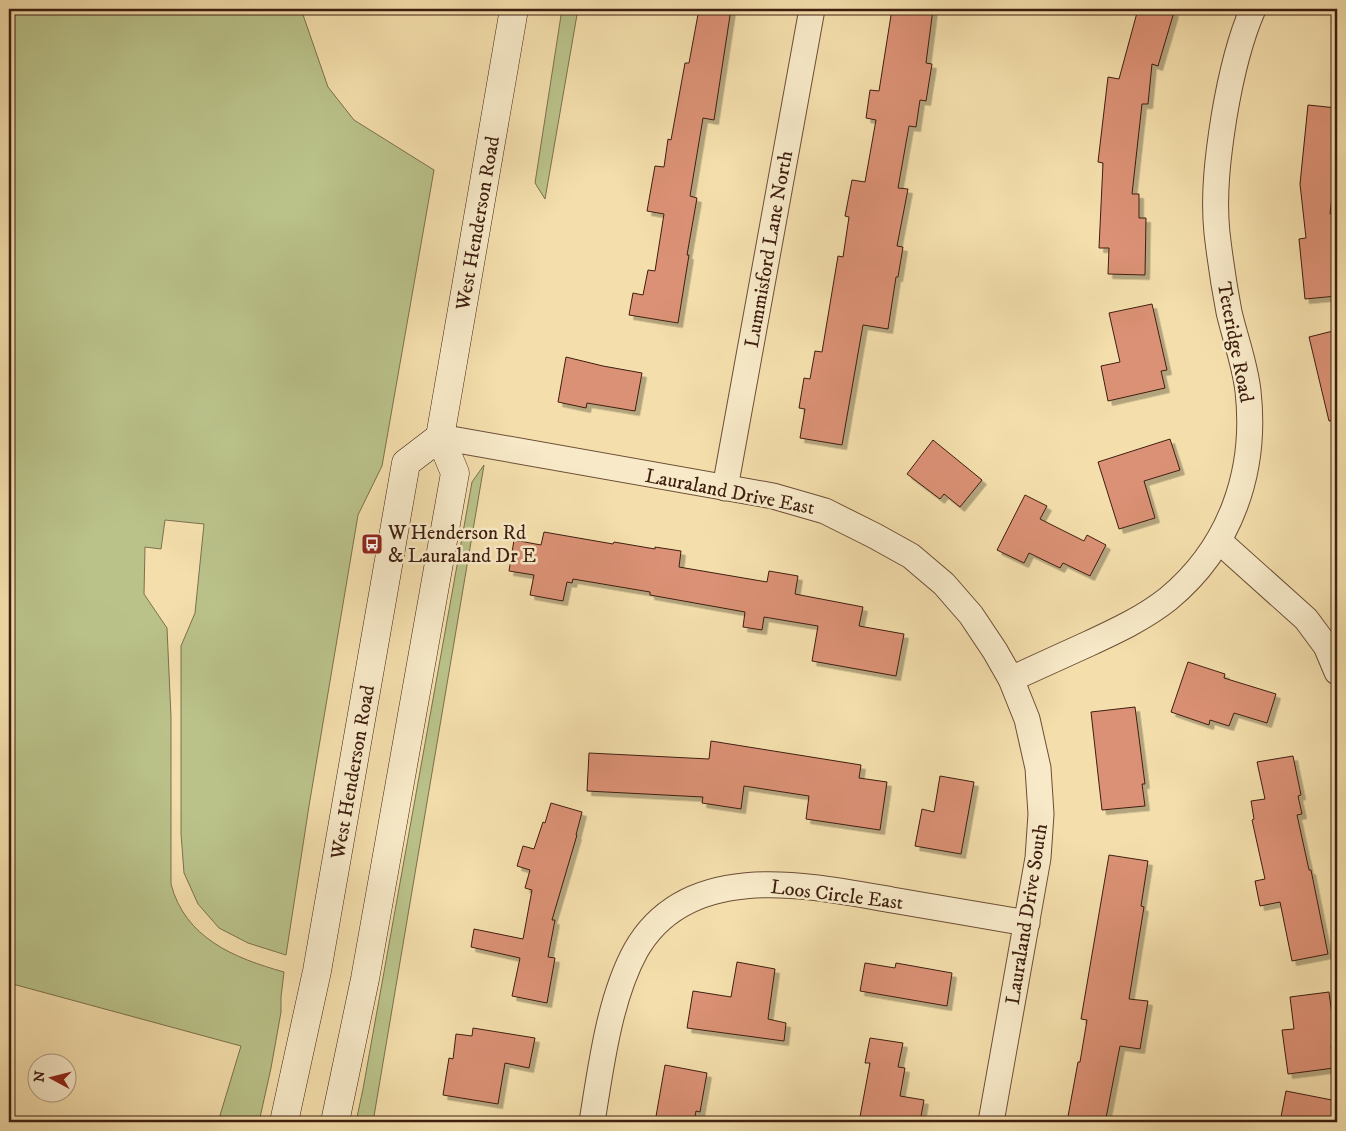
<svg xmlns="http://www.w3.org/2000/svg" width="1346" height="1131" font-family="'IM FELL DW Pica',serif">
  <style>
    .green { fill: #bac28a; stroke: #7c704d }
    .building { fill: #db9175; stroke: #3e1e10; filter: url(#shadow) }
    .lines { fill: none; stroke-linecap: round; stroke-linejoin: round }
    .street-casing { stroke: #6c4e37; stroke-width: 27 }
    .secondary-casing { stroke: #3e1e10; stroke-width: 29 }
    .street { stroke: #f8eac9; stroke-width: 25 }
    .secondary { stroke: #f8eac9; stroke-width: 28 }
    .labels { text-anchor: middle; stroke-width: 5; stroke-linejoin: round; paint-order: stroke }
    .street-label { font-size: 20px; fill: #3e1e10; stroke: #f8eac9 }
    .poi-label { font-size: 20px; fill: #3e1e10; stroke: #f8eac9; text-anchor: start }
  </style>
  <defs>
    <filter id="shadow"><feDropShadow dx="4.5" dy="4.5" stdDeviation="0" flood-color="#0004"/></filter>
  </defs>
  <rect width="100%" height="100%" fill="#f4dfac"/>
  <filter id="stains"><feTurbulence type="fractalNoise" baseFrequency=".004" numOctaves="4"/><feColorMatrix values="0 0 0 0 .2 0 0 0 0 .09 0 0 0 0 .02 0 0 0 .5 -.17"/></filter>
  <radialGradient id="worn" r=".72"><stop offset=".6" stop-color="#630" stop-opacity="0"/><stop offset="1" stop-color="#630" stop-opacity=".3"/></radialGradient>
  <!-- green -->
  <g class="green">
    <path d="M 9,9 L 301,9 L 328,87 L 354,120 L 434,170 L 382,466 L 358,515 L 309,806 L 286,955 L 248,943 L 219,928 L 198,904 L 184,873 L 181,834 L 181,646 L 195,613 L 204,524 L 165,520 L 161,549 L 145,547 L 144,594 L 167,628 L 171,717 L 171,884 C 185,938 234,958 284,972 L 281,997 L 281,1012 L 271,1068 L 259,1122 L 218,1122 L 241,1046 L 9,983 Z"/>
    <path d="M 562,9 L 578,9 L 545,199 L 535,183 Z"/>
    <path d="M 484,465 L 373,1122 L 356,1122 L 363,1089 L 472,482 Z"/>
  </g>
  <!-- building -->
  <g class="building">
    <path d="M 699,9 L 731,9 L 714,120 L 703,118 L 690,196 L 697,198 L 687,255 L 689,255 L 678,323 L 629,315 L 633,293 L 643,295 L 648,270 L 655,271 L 664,214 L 647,211 L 655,166 L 664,167 L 668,139 L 671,140 L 685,63 L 689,63 Z"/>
    <path d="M 892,9 L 933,9 L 926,63 L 932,64 L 926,101 L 920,100 L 916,127 L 909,126 L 898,188 L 908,189 L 897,246 L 903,247 L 898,277 L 896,277 L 888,329 L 863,325 L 842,445 L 800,438 L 805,409 L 799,408 L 804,378 L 810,379 L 815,351 L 822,352 L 838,256 L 843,257 L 849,217 L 845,216 L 852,180 L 865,182 L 876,120 L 866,118 L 870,90 L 879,91 Z"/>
    <path d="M 1138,9 L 1162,9 L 1174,12 L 1158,66 L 1152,64 L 1148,104 L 1142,104 L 1132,194 L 1139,194 L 1139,218 L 1146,218 L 1145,275 L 1108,274 L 1109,248 L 1099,248 L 1103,163 L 1098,162 L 1108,77 L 1119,79 Z"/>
    <path d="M 1308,105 L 1337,108 L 1337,154 L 1330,214 L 1337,213 L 1337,296 L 1305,299 L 1299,239 L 1306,238 L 1300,184 Z"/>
    <path d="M 1152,304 L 1167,370 L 1161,371 L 1165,388 L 1108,401 L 1101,366 L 1120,362 L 1109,313 Z"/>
    <path d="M 1337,330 L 1337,420 L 1329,421 L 1309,337 Z"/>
    <path d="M 566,357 L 603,366 L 642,373 L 635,411 L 587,403 L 586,408 L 558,402 Z"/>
    <path d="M 1170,439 L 1180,470 L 1144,481 L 1155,518 L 1119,529 L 1098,462 Z"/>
    <path d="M 933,440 L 982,480 L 960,507 L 944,494 L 940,499 L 907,474 Z"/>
    <path d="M 1025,495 L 1047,506 L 1040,519 L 1084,541 L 1087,535 L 1106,545 L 1090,576 L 1063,563 L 1060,568 L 1029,553 L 1024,563 L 997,550 Z"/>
    <path d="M 544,532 L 613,544 L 614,542 L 655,549 L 655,547 L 681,551 L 679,567 L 767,582 L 769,571 L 798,576 L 795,594 L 863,607 L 859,626 L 904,634 L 896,676 L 812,661 L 818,626 L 764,617 L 762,630 L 743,627 L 745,612 L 650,595 L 650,592 L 573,579 L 572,583 L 567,582 L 563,601 L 530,595 L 534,575 L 509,571 L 514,540 L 541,545 Z"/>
    <path d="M 1188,662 L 1225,674 L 1224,678 L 1276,694 L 1267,723 L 1234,713 L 1229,726 L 1210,720 L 1209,725 L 1171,712 Z"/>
    <path d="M 1135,707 L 1145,784 L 1142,784 L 1145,806 L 1102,810 L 1091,712 Z"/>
    <path d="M 711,741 L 861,765 L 859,778 L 887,782 L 880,830 L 806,819 L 809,796 L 744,786 L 741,809 L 702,803 L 703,797 L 587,791 L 589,753 L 709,759 Z"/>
    <path d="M 1293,756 L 1301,795 L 1298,796 L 1302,814 L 1297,815 L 1309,870 L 1311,870 L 1328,954 L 1292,961 L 1280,902 L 1260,906 L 1255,881 L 1265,879 L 1252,820 L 1254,819 L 1251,801 L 1265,799 L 1257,762 Z"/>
    <path d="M 940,776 L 974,782 L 961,854 L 915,846 L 922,809 L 934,812 Z"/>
    <path d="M 551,803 L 582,812 L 576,835 L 577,835 L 552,920 L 555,920 L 548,957 L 555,958 L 547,1003 L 512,996 L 520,958 L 471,947 L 474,929 L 523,939 L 532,890 L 525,888 L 530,870 L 517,866 L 523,846 L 534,849 L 543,822 L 545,823 Z"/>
    <path d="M 1109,855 L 1148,861 L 1141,906 L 1144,907 L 1129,999 L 1148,1001 L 1140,1049 L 1120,1046 L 1106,1118 L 1102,1117 L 1101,1122 L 1067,1122 L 1078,1062 L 1080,1062 L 1087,1020 L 1081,1019 Z"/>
    <path d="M 737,962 L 775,969 L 768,1019 L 786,1023 L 784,1041 L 687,1028 L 693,991 L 731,997 Z"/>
    <path d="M 865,963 L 895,968 L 896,963 L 952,973 L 947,1006 L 860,991 Z"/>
    <path d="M 1329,992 L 1336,1046 L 1331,1046 L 1334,1068 L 1288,1074 L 1282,1030 L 1294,1029 L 1290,997 Z"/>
    <path d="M 473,1028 L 535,1038 L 529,1068 L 505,1063 L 498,1104 L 443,1095 L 449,1058 L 453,1059 L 456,1034 L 472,1036 Z"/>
    <path d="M 870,1038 L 903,1043 L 898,1067 L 905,1068 L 900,1096 L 924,1100 L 920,1122 L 859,1122 L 870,1063 L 865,1063 Z"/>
    <path d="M 665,1065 L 707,1073 L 700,1112 L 696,1111 L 694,1122 L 655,1122 Z"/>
    <path d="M 1286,1091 L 1337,1101 L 1337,1122 L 1280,1122 Z"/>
  </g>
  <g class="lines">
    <!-- street casing -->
    <g class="street-casing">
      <g id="street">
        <path d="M 440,437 L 773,496 L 825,511 L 875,536 L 911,556 L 944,584 L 971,615 L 995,651 L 1011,679 L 1027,719 L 1038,768 L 1041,814 L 1038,858 L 991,1122"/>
        <path d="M 725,488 L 812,9"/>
        <path d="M 1219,541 L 1306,619 L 1326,646 L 1337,672"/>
        <path d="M 1011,679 C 1037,667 1062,656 1088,644 C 1116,631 1144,618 1168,599 C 1231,547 1257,471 1248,391 C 1245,364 1235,338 1229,312 C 1224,286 1220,259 1217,233 C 1213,195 1218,155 1224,117 C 1230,81 1238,43 1253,9"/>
        <path d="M 592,1122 C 601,1067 609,999 636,950 C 688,859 808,885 892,900 C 937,908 982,915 1027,923"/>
      </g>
    </g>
    <!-- secondary casing -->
    <g class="secondary-casing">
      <g id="secondary">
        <path d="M 284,1122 L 317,971 L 406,463 L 440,437"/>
        <path d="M 335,1122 L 365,979 L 455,473 L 440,437 L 514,9"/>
      </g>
    </g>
    <!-- street -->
    <use href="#street" class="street"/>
    <!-- secondary -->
    <use href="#secondary" class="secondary"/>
  </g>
  <!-- icons -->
  <defs>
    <g id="bus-square" transform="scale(1.125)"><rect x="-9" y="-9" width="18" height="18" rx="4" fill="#8f2418" stroke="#f8eac9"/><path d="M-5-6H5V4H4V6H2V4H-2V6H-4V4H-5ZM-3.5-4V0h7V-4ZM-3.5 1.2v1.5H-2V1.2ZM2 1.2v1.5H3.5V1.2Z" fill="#fff"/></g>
  </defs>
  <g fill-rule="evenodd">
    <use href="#bus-square" x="372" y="544"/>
  </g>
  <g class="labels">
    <!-- street labels -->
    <g class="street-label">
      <text transform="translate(477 223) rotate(-80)" y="7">West Henderson Road</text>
      <text transform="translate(768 249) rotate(-80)" y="7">Lummisford Lane North</text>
      <text transform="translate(1236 342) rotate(79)" y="7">Teteridge Road</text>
      <text transform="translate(730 491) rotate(11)" y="7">Lauraland Drive East</text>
      <text transform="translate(352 772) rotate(-80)" y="7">West Henderson Road</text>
      <text transform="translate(837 894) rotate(7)" y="7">Loos Circle East</text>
      <text transform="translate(1026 914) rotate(-81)" y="7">Lauraland Drive South</text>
    </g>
    <!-- poi labels -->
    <g class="poi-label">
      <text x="388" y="539">W Henderson Rd<tspan x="388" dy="23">&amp; Lauraland Dr E</tspan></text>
    </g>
  </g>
  <!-- margin -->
  <rect width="1346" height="1131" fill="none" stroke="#f4dfac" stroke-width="30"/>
  <rect x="10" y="10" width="1326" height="1111" fill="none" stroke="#3e1e10" stroke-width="2.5"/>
  <rect x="15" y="15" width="1316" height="1101" fill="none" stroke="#3e1e10"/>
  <!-- north arrow -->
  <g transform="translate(52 1078) rotate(277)"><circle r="24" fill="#f8eac9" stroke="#ae987f"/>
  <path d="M0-4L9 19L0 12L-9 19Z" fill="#8f2418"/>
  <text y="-8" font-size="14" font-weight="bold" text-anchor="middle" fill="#3e1e10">N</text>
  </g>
  <rect width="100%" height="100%" filter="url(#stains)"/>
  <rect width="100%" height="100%" fill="url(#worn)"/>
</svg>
